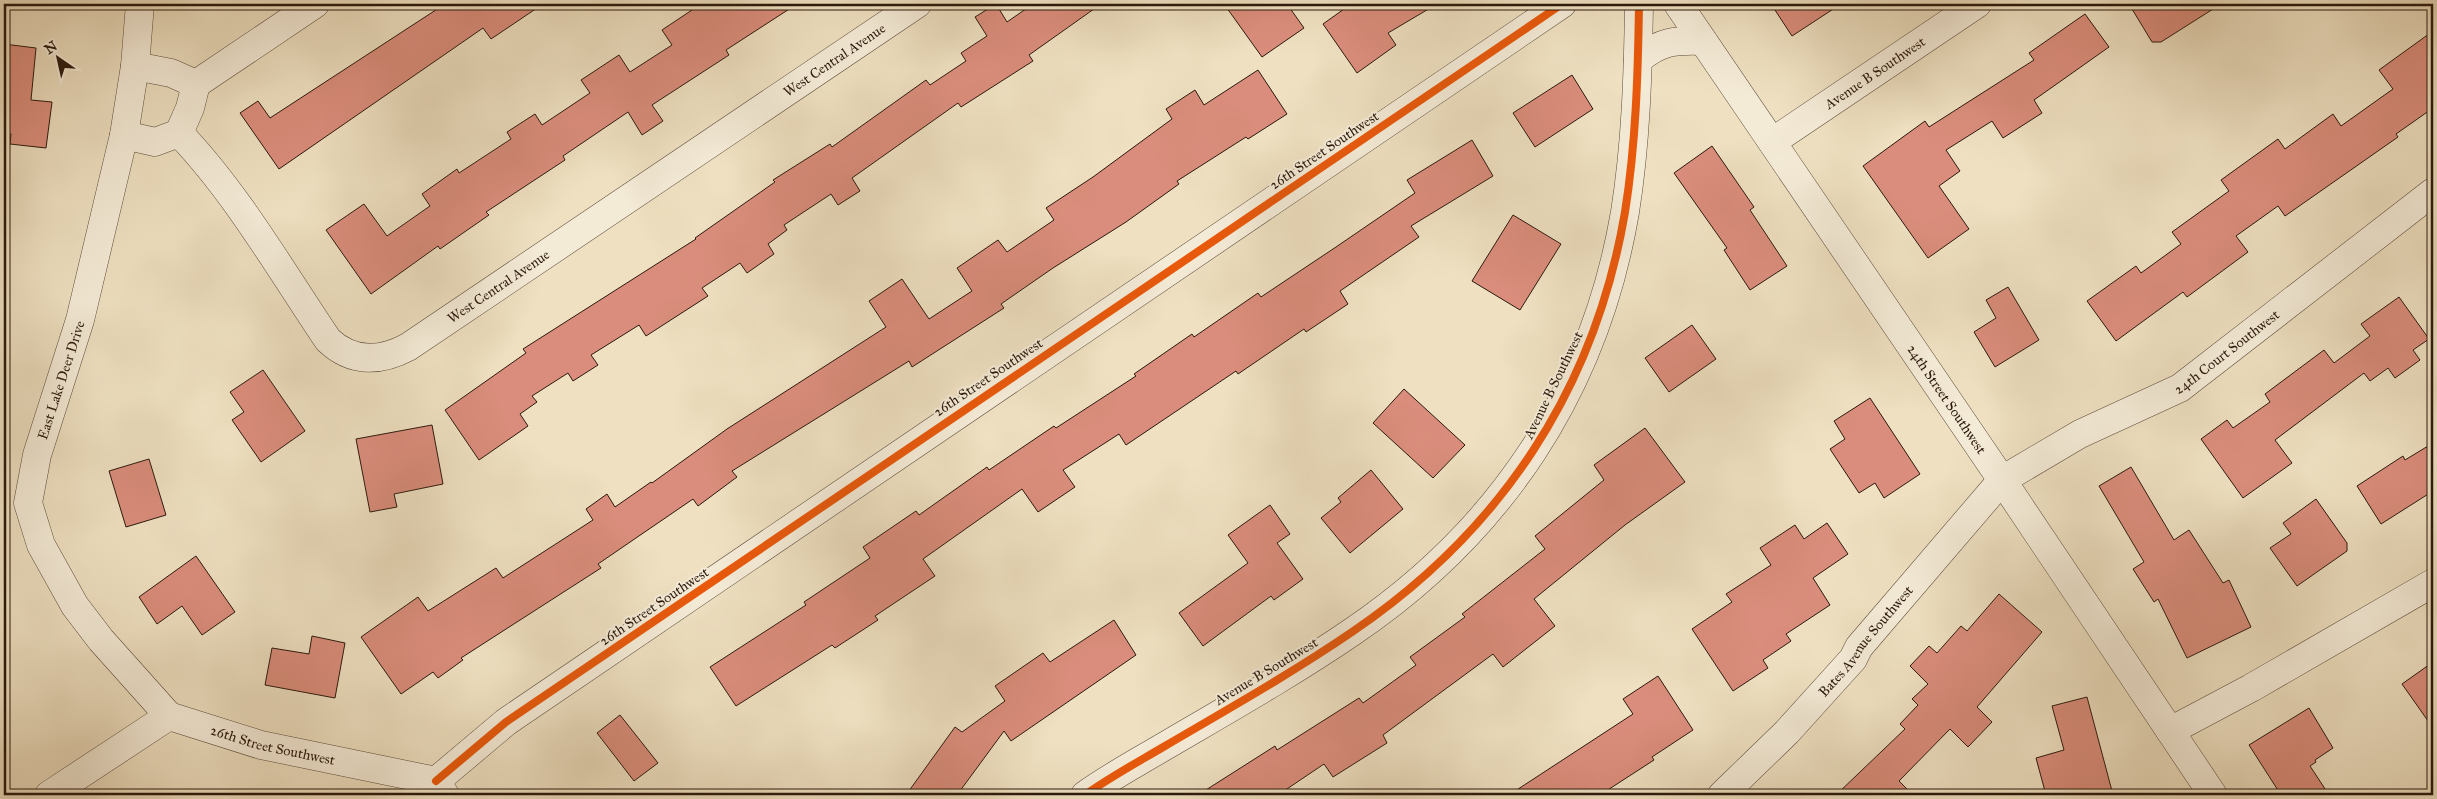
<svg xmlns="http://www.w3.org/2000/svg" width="2437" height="799" font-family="'IM FELL Great Primer',serif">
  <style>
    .building { fill: #da8d7c; stroke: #2c190d }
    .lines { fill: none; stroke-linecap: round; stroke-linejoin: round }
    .minor-casing { stroke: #5c4b3a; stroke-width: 29 }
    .minor { stroke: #f4ebd7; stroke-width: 28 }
    .cycleway-casing { stroke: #f4ebd7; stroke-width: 11 }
    .cycleway { stroke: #e8590c; stroke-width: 8 }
    .labels { text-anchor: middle; stroke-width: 4; stroke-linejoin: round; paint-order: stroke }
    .street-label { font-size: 14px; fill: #2c190d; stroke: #f4ebd7 }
  </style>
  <rect width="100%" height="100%" fill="#eee0c1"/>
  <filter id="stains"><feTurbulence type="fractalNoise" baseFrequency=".004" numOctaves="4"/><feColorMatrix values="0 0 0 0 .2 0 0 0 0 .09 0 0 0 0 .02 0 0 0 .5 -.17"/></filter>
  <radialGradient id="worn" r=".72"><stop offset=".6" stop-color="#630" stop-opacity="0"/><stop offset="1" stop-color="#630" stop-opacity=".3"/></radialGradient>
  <!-- building -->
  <g class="building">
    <path d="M 445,4 L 543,4 L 491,39 L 483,28 L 279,169 L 240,113 L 258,101 L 270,118 Z"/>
    <path d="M 701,4 L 797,4 L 726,50 L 729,55 L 652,105 L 663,121 L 642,135 L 628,112 L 563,156 L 565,160 L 486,212 L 489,215 L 440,249 L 438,246 L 371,294 L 326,230 L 364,204 L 387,236 L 430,206 L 422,194 L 457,169 L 459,173 L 511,139 L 507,132 L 535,114 L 542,125 L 590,93 L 581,80 L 619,55 L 630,72 L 672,45 L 662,30 Z"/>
    <path d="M 996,4 L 1007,22 L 1033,4 L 1101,4 L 1029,55 L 1033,61 L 961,107 L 958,103 L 852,178 L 860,191 L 838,205 L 831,194 L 784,225 L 787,230 L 768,244 L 774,254 L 747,273 L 740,263 L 702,288 L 708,296 L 646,336 L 639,325 L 591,355 L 598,365 L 573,381 L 568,373 L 532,396 L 537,402 L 520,414 L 528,426 L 479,460 L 445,410 L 526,353 L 523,349 L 696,239 L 695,238 L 775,182 L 773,180 L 830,144 L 832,147 L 926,80 L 930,85 L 966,61 L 961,53 L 987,36 L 975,17 Z"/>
    <path d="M 1224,4 L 1287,4 L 1304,28 L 1262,57 Z"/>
    <path d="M 1351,4 L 1437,4 L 1388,33 L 1396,45 L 1357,73 L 1323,24 Z"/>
    <path d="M 1771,4 L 1841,4 L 1792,36 Z"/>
    <path d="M 2129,4 L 2221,4 L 2161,42 L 2152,42 Z"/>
    <path d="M 2085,14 L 2109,47 L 2034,100 L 2042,113 L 2003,138 L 1992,121 L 1946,150 L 1960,171 L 1939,186 L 1969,229 L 1928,258 L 1863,166 L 1925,121 L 1929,127 L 2034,60 L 2029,53 Z"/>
    <path d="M 2433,31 L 2433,108 L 2396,134 L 2398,137 L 2285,216 L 2278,206 L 2236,236 L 2248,252 L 2187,297 L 2183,292 L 2116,341 L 2087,301 L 2136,266 L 2141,273 L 2181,244 L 2172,232 L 2229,191 L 2221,180 L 2278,139 L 2285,149 L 2333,114 L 2341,126 L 2393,89 L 2379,70 Z"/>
    <path d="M 4,44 L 36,48 L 31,100 L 52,102 L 46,148 L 10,144 L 11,134 L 4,133 Z"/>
    <path d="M 1258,70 L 1287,114 L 1248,139 L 1246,137 L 1177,181 L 1179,184 L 1126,222 L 1053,268 L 1001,304 L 1004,308 L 912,367 L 909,361 L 732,471 L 737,477 L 698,506 L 693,499 L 598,564 L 601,568 L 461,658 L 463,660 L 438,678 L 433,672 L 401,694 L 361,637 L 418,597 L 428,611 L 496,568 L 503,578 L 593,520 L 586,509 L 607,494 L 615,507 L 651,482 L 652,483 L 727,429 L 886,327 L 869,301 L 902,279 L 929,319 L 972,291 L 957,268 L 998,240 L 1007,252 L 1054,220 L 1046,208 L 1093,177 L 1172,119 L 1166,109 L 1195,90 L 1204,105 Z"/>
    <path d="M 1572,75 L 1593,109 L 1535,147 L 1513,113 Z"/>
    <path d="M 1472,140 L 1493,176 L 1411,226 L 1419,237 L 1340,291 L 1348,304 L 1306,332 L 1304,329 L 1238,374 L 1236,371 L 1126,445 L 1119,434 L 1063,470 L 1075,487 L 1038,512 L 1022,489 L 923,559 L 935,576 L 875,616 L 878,620 L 835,648 L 832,645 L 736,706 L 710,667 L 806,605 L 804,602 L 870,558 L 863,547 L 916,511 L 919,515 L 987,467 L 989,470 L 1054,426 L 1056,428 L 1136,376 L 1134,374 L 1192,334 L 1194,337 L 1258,293 L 1261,297 L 1336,247 L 1415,193 L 1407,180 Z"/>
    <path d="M 1712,146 L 1754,207 L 1750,210 L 1787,266 L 1750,290 L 1724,250 L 1727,248 L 1674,173 Z"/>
    <path d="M 1513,215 L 1561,244 L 1520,310 L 1472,281 Z"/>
    <path d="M 2008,287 L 2039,340 L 1995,367 L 1974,332 L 1996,318 L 1986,300 Z"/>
    <path d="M 2399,297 L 2429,339 L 2413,350 L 2420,360 L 2395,378 L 2388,368 L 2370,381 L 2364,373 L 2275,440 L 2292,463 L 2243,498 L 2201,439 L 2227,420 L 2233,428 L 2270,402 L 2265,394 L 2324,350 L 2334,363 L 2370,336 L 2361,324 Z"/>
    <path d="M 1692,325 L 1716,359 L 1669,392 L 1645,358 Z"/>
    <path d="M 263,370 L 305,431 L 261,462 L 232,420 L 244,412 L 230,392 Z"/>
    <path d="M 1404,389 L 1465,445 L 1433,478 L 1373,423 Z"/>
    <path d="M 1870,398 L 1920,474 L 1884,498 L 1875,483 L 1859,493 L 1830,449 L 1845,439 L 1834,421 Z"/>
    <path d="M 432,425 L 443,484 L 394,494 L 397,507 L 370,512 L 356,439 Z"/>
    <path d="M 1645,428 L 1685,482 L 1625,525 L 1534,599 L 1555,626 L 1503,667 L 1493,654 L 1383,735 L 1387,743 L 1333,777 L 1324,764 L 1278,795 L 1198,795 L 1275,746 L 1277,750 L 1359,698 L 1363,703 L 1416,665 L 1410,657 L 1465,617 L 1462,614 L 1545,549 L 1535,536 L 1604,480 L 1594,465 Z"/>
    <path d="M 2433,443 L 2433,491 L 2381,524 L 2357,486 L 2403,456 L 2405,460 Z"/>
    <path d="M 149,459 L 166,515 L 126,527 L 109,471 Z"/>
    <path d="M 2131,467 L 2174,540 L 2189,530 L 2223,583 L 2229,580 L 2251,627 L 2187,658 L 2158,599 L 2154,602 L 2133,569 L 2144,562 L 2099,486 Z"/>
    <path d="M 1371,470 L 1403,509 L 1350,553 L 1321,518 L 1341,502 L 1338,498 Z"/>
    <path d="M 2316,499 L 2347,543 L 2347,551 L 2297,586 L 2270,548 L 2291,534 L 2283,523 Z"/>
    <path d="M 1270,505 L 1290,534 L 1277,543 L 1303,579 L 1274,600 L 1271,596 L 1203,646 L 1179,613 L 1248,563 L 1228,535 Z"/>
    <path d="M 1827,523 L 1848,554 L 1813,578 L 1830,605 L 1786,634 L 1791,641 L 1763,660 L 1768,668 L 1733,691 L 1692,629 L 1732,602 L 1726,594 L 1771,565 L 1760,548 L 1795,525 L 1804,539 Z"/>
    <path d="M 196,556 L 235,612 L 202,635 L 182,606 L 157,624 L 139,597 Z"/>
    <path d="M 1999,594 L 2042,632 L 1977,707 L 1992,722 L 1968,747 L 1950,729 L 1899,781 L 1913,795 L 1836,795 L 1905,729 L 1900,724 L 1918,705 L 1912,699 L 1928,684 L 1910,666 L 1929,646 L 1937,653 L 1961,626 L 1967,631 Z"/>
    <path d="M 1114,620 L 1136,655 L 1011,741 L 1004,731 L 957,795 L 906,795 L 955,727 L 962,732 L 1005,701 L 995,686 L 1043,653 L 1050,662 Z"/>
    <path d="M 312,636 L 345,643 L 335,698 L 265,685 L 272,648 L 309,654 Z"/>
    <path d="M 2433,662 L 2433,728 L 2402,684 Z"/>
    <path d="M 1658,676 L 1693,730 L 1652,757 L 1654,760 L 1600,795 L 1509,795 L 1633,714 L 1623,699 Z"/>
    <path d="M 2087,697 L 2112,791 L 2097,795 L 2046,795 L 2036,758 L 2064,750 L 2052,706 Z"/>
    <path d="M 2309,708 L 2333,748 L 2315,760 L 2316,762 L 2310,766 L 2329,795 L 2281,795 L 2249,745 Z"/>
    <path d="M 620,715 L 658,763 L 634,781 L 597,733 Z"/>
  </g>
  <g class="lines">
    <!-- minor casing -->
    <g class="minor-casing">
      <g id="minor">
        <path d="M 140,4 L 135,66 L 124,135 L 80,320 L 37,455 L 28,503 L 41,545 L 75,606 L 101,640 L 169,716"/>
        <path id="s1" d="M 1678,4 L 2002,480 L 2213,795"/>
        <path d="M 1638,60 C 1660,41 1675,40 1703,41"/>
        <path d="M 135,66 L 171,73 L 196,84"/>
        <path d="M 196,84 L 315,4"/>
        <path id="s2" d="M 179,133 C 236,192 282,272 328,340 C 352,363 380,362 408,347 L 917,4"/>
        <path d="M 179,133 L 190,108 L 196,84"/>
        <path d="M 124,135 L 155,142 L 179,133"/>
        <path id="s3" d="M 1772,142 L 1977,4"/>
        <path id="s4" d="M 169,716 L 261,745 L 436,781 L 445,795"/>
        <path d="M 2170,731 L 2251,688 L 2433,583"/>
        <path d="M 436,781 L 506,722 L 1562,4"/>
        <path d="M 49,795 L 169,716"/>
        <path d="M 1085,795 C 1110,777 1138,762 1165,746 C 1228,709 1292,673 1352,632 C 1501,531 1595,389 1625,212 C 1636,143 1638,73 1639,4"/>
        <path id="s5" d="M 1722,795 L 1787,732 L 1853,659 L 1859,647 L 2002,480 L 2080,434 L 2180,388 L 2433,192"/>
      </g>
    </g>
    <!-- minor -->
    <use href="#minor" class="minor"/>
    <!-- cycleway casing -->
    <g class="cycleway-casing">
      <g id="cycleway">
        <path d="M 436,781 L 506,722 L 1562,4"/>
        <path d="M 1085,795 C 1110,777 1138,762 1165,746 C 1228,709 1292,673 1352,632 C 1501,531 1595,389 1625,212 C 1636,143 1638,73 1639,4"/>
      </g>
    </g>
    <!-- cycleway -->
    <use href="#cycleway" class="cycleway"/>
  </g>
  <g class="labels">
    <!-- street labels -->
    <g class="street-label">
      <text dy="5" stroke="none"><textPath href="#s2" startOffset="856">West Central Avenue</textPath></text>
      <text dy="5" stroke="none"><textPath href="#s3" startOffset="124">Avenue B Southwest</textPath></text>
      <text transform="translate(1324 150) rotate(-34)" y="5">26th Street Southwest</text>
      <text dy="5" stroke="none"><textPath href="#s2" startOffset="451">West Central Avenue</textPath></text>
      <text dy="5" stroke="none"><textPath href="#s5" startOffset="682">24th Court Southwest</textPath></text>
      <text transform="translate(988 377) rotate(-34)" y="5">26th Street Southwest</text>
      <text transform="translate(61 380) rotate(-72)" y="5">East Lake Deer Drive</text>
      <text transform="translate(1553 385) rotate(-64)" y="5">Avenue B Southwest</text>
      <text dy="5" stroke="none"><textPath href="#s1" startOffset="478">24th Street Southwest</textPath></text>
      <text transform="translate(654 606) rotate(-34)" y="5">26th Street Southwest</text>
      <text dy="5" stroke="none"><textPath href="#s5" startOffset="211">Bates Avenue Southwest</textPath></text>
      <text transform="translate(1266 671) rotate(-31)" y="5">Avenue B Southwest</text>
      <text dy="5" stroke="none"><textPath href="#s4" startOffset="108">26th Street Southwest</textPath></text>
    </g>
  </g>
  <!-- margin -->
  <rect width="2437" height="799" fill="none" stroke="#eee0c1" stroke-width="20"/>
  <rect x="5" y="5" width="2427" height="789" fill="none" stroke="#2c190d" stroke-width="2.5"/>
  <rect x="10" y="10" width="2417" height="779" fill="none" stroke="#2c190d"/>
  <!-- north arrow -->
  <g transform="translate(58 58) rotate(326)" stroke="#f4ebd7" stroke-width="4" paint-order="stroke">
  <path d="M0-4L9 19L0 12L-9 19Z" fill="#2c190d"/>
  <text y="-8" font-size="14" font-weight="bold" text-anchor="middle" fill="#2c190d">N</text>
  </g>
  <rect width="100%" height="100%" filter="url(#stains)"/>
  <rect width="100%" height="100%" fill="url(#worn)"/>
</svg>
